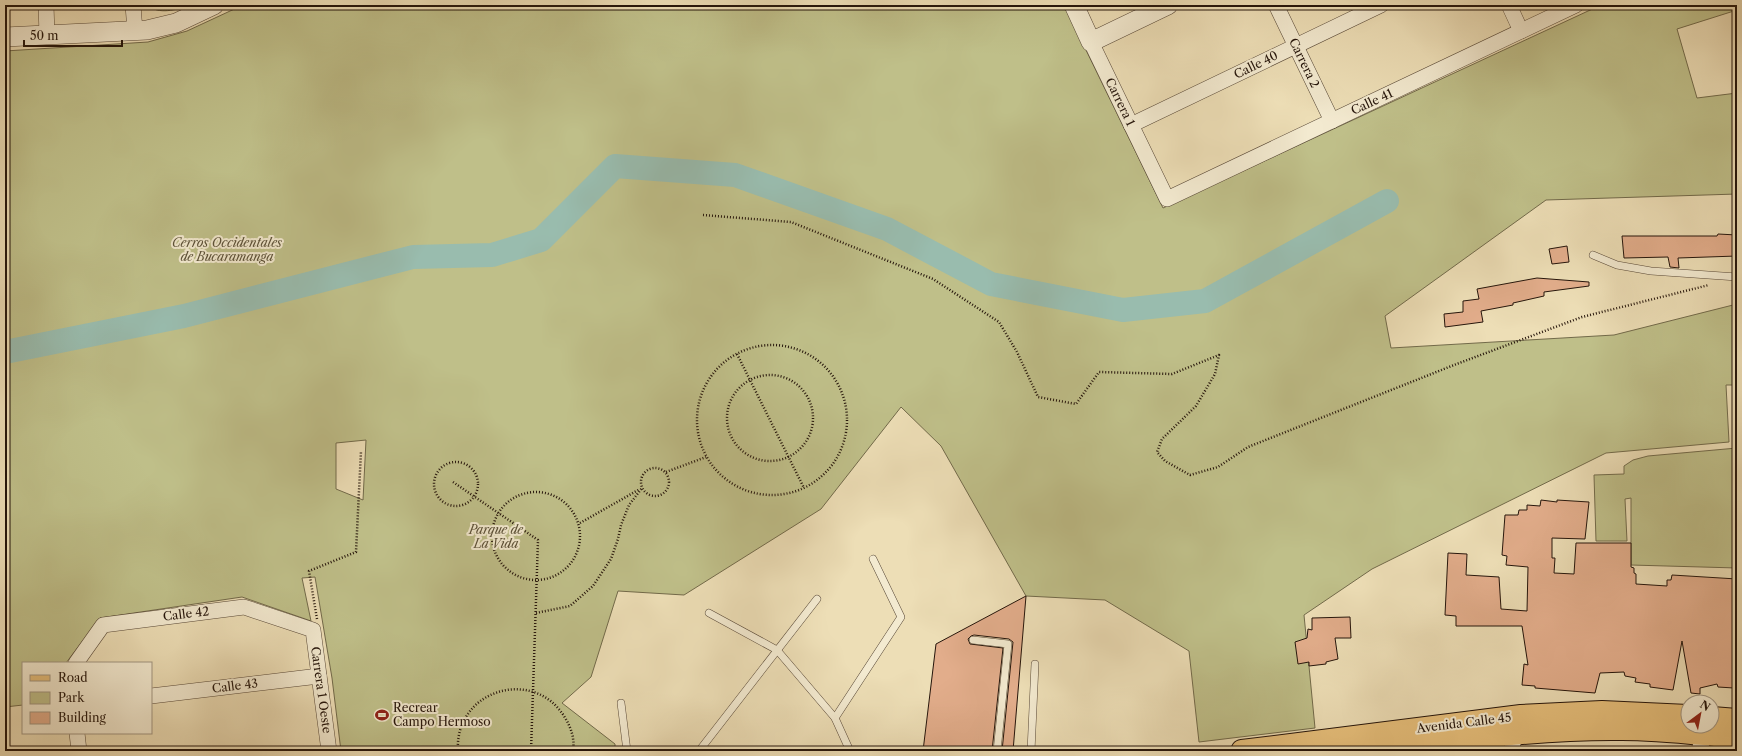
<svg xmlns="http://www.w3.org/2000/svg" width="1742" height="756" font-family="'Libre Caslon Text',serif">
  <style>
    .green { fill: #bfbf89; stroke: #726a4a; fill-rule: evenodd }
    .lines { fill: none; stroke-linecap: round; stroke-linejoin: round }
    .river { stroke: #99bcae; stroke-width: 24 }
    .building { fill: #e2ad8b; stroke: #25150b }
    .service-casing { stroke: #574736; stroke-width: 8 }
    .minor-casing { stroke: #574736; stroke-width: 16 }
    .tertiary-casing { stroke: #574736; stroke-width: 20 }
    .primary-casing { stroke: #25150b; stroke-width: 24 }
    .path { stroke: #25150b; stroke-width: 2.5; stroke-dasharray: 1 2; stroke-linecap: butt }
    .service { stroke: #f3ead0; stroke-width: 7 }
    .minor { stroke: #f3ead0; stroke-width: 15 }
    .tertiary { stroke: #f3ead0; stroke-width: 19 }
    .primary { stroke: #e6bf7b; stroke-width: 22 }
    .labels { text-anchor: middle; stroke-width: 4; stroke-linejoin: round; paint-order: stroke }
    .street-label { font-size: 12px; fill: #25150b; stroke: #f3ead0 }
    .park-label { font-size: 12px; font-style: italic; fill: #5b5037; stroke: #f3ead0 }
    .poi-label { font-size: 12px; fill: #25150b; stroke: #f3ead0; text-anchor: start }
  </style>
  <rect width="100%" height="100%" fill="#eddeb6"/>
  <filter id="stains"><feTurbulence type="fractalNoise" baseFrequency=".005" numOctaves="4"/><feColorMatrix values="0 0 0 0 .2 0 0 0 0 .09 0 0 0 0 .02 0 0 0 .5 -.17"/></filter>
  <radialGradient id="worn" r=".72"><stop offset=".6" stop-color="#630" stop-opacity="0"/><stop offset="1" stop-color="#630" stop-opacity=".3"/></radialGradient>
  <!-- green -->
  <g class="green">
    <path d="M 147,5 L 190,5 C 176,10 159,15 147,5 Z"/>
    <path d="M 243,5 L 1064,5 L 1163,208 L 1601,5 L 1737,5 L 1737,10 L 1677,29 L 1697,98 L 1737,93 L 1737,194 L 1546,200 L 1385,316 L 1391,348 L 1614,335 L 1737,304 L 1737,385 L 1726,385 L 1729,442 L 1606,453 L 1372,569 L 1304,615 L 1315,728 L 1199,742 L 1189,651 L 1105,600 L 1026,596 L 941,446 L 901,407 L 821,509 L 684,595 L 618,591 L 591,677 L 562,703 L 615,744 L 615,751 L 341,751 L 332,678 L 315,577 L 302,578 L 311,621 L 242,597 L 100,618 L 66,663 L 23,663 L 23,705 L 5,707 L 5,51 L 148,42 L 187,31 ZM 366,440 L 363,500 L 336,489 L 336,443 Z"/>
    <path d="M 1737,448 L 1737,568 L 1631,565 L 1631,498 L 1625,499 L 1627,541 L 1596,541 L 1594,475 L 1624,474 L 1624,466 L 1633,460 L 1648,456 Z"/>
  </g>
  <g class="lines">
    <!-- river -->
    <path class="river" d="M 5,352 L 184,316 L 413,257 L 492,255 L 541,240 L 615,166 L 735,175 L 887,229 L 991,284 L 1123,310 L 1205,301 L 1387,201"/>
  </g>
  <!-- building -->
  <g class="building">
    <path d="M 1718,234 L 1737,235 L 1737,256 L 1678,258 L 1679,268 L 1670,267 L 1668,257 L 1624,258 L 1622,236 L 1717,236 Z"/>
    <path d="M 1567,246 L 1569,262 L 1552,264 L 1549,249 Z"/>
    <path d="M 1537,278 L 1589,282 L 1589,286 L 1544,292 L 1544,296 L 1513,303 L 1513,305 L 1481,311 L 1483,322 L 1445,327 L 1444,314 L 1463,312 L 1463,301 L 1479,299 L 1477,289 Z"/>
    <path d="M 1541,500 L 1557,502 L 1557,500 L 1589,502 L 1585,539 L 1552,538 L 1552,558 L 1555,558 L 1554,573 L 1574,574 L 1576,543 L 1631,543 L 1631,567 L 1634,568 L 1634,573 L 1636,574 L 1636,584 L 1667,586 L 1667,580 L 1671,580 L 1672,575 L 1737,579 L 1737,682 L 1734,681 L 1734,688 L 1718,687 L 1717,684 L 1700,688 L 1700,694 L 1691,693 L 1682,641 L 1673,690 L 1650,687 L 1650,684 L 1635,682 L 1636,678 L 1625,676 L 1624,672 L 1600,673 L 1595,693 L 1535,688 L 1535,686 L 1522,685 L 1524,664 L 1528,665 L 1522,626 L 1456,626 L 1456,616 L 1445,615 L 1448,553 L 1467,554 L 1466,575 L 1499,577 L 1501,609 L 1527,611 L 1528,567 L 1506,565 L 1507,556 L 1502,555 L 1505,515 L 1518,515 L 1519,510 L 1527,510 L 1527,505 L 1540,506 Z"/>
    <path d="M 1026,596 L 1013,751 L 1002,751 L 1013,642 L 1009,639 L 974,635 L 971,636 L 968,639 L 970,644 L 1003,648 L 992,751 L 923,751 L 936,644 Z"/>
    <path d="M 1350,617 L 1351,638 L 1335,638 L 1338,659 L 1326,662 L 1326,664 L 1309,666 L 1309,662 L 1298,664 L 1295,642 L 1307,638 L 1308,629 L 1312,630 L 1312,618 Z"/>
  </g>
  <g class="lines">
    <!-- service casing -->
    <g class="service-casing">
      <g id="service">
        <path d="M 1593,255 L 1617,265 L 1651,271 L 1737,277"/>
        <path d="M 709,613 L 777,650 L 835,718"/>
        <path d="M 973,640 L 1008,644 L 997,751"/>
        <path d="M 621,703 L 627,751"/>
        <path d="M 699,751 L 817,599"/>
        <path d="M 850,751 L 835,718 L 901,617 L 873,559"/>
        <path d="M 1031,751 L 1035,664"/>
      </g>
    </g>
    <!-- minor casing -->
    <g class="minor-casing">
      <g id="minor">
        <path d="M 46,5 L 47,35"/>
        <path d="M 133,5 L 135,31"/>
        <path d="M 1276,5 L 1332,121"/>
        <path d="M 1509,5 L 1521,31"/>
        <path d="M 1091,42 L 1167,199 L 1576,5"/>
        <path d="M 1131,125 L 1381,5"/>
        <path d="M 76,663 L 103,625 L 244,607 L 313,630 L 329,751"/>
        <path d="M 151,696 L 319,676"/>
        <path d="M 77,733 L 79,751"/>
        <path d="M 1511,751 L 1518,725"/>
        <path d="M 1698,751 L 1706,735 L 1707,726"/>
      </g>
    </g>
    <!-- tertiary casing -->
    <g class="tertiary-casing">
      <g id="tertiary">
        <path d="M 1074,5 L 1091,42 L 1168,5"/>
        <path d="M 5,37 L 147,30 L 176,23 L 214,5"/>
      </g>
    </g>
    <!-- primary casing -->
    <g class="primary-casing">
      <g id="primary">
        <path d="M 1712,718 L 1737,720"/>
        <path d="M 1242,751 L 1521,716 L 1602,712 L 1688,716"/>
        <path d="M 1372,751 C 1455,740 1539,728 1622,729 C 1661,729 1699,734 1737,737"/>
      </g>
    </g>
    <!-- path -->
    <g class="path">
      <path d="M 703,215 L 791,222 L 933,279 L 999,322 L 1017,352 L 1038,397 L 1076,404 L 1099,372 L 1172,374 L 1219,355 L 1215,374 L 1196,406 L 1162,439 L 1157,452 L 1165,461 L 1190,475 L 1218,467 L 1248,447 L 1454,365 L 1582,317 L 1709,285"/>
      <circle cx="772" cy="420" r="75"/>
      <path d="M 737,354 L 804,488"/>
      <circle cx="770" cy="418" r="43"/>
      <circle cx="456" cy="484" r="22"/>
      <circle cx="655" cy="482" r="14"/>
      <path d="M 666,472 L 706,457"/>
      <path d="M 453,482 L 538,540 L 531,751"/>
      <circle cx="536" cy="536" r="44"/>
      <path d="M 580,523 L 640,489"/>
      <path d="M 536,613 L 570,606 L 593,586 L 611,559 L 618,539 L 621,525 L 629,505 L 642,488"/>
      <path d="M 317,619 L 309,571 L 356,552 L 361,451"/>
      <path d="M 458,751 C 454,691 532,666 564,716 C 571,727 575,739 573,751"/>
    </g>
    <!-- service -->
    <use href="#service" class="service"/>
    <!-- minor -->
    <use href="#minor" class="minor"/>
    <!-- tertiary -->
    <use href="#tertiary" class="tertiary"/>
    <!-- primary -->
    <use href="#primary" class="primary"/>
  </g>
  <!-- icons -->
  <defs>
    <g id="stadium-bare" transform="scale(1.08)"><path d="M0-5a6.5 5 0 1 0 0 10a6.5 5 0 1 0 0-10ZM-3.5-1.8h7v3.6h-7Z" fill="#8f2418" stroke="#f3ead0" stroke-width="2.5" paint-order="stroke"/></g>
  </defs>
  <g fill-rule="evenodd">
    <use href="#stadium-bare" x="382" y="715"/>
  </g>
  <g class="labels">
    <!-- street labels -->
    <g class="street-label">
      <text transform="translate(1304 63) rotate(64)" y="4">Carrera 2</text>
      <text transform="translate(1256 65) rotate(-26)" y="4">Calle 40</text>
      <text transform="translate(1120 102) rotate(64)" y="4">Carrera 1</text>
      <text transform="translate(1372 102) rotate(-25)" y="4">Calle 41</text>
      <text transform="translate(186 614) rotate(-7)" y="4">Calle 42</text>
      <text transform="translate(235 686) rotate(-7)" y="4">Calle 43</text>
      <text transform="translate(321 690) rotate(82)" y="4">Carrera 1 Oeste</text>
      <text transform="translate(1464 723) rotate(-7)" y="4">Avenida Calle 45</text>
    </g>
    <!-- park labels -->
    <g class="park-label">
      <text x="227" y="247">Cerros Occidentales<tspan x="227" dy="14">de Bucaramanga</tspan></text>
      <text x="496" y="534">Parque de<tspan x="496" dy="14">La Vida</tspan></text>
    </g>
    <!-- poi labels -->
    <g class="poi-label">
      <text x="393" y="712">Recrear<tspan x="393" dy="14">Campo Hermoso</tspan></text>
    </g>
  </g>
  <!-- margin -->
  <rect width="1742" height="756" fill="none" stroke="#eddeb6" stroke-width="20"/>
  <rect x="6" y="6" width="1730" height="744" fill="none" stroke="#25150b" stroke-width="2"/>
  <rect x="10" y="10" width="1722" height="736" fill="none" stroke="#25150b"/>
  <!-- legend -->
  <rect x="22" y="662" width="130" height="72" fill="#f3ead0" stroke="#a19581"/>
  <rect x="30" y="675" width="20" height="6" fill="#e6bf7b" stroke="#a19581"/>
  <text x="58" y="682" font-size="12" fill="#25150b">Road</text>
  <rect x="30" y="692" width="20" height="12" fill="#bfbf89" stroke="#a19581"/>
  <text x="58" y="702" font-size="12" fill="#25150b">Park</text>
  <rect x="30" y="712" width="20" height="12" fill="#e2ad8b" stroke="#a19581"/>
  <text x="58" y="722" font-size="12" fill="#25150b">Building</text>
  <!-- north arrow -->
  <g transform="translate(1700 714) rotate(32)"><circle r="19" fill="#f3ead0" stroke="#a19581"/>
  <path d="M0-3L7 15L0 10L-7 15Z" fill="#8f2418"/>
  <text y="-6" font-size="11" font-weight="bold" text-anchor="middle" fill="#25150b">N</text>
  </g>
  <!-- scale -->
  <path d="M24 40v6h98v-6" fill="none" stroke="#25150b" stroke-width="2"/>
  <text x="30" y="40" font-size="12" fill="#25150b" stroke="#f3ead0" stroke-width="3" paint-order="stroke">50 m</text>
  <rect width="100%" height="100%" filter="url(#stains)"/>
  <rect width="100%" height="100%" fill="url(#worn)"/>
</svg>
